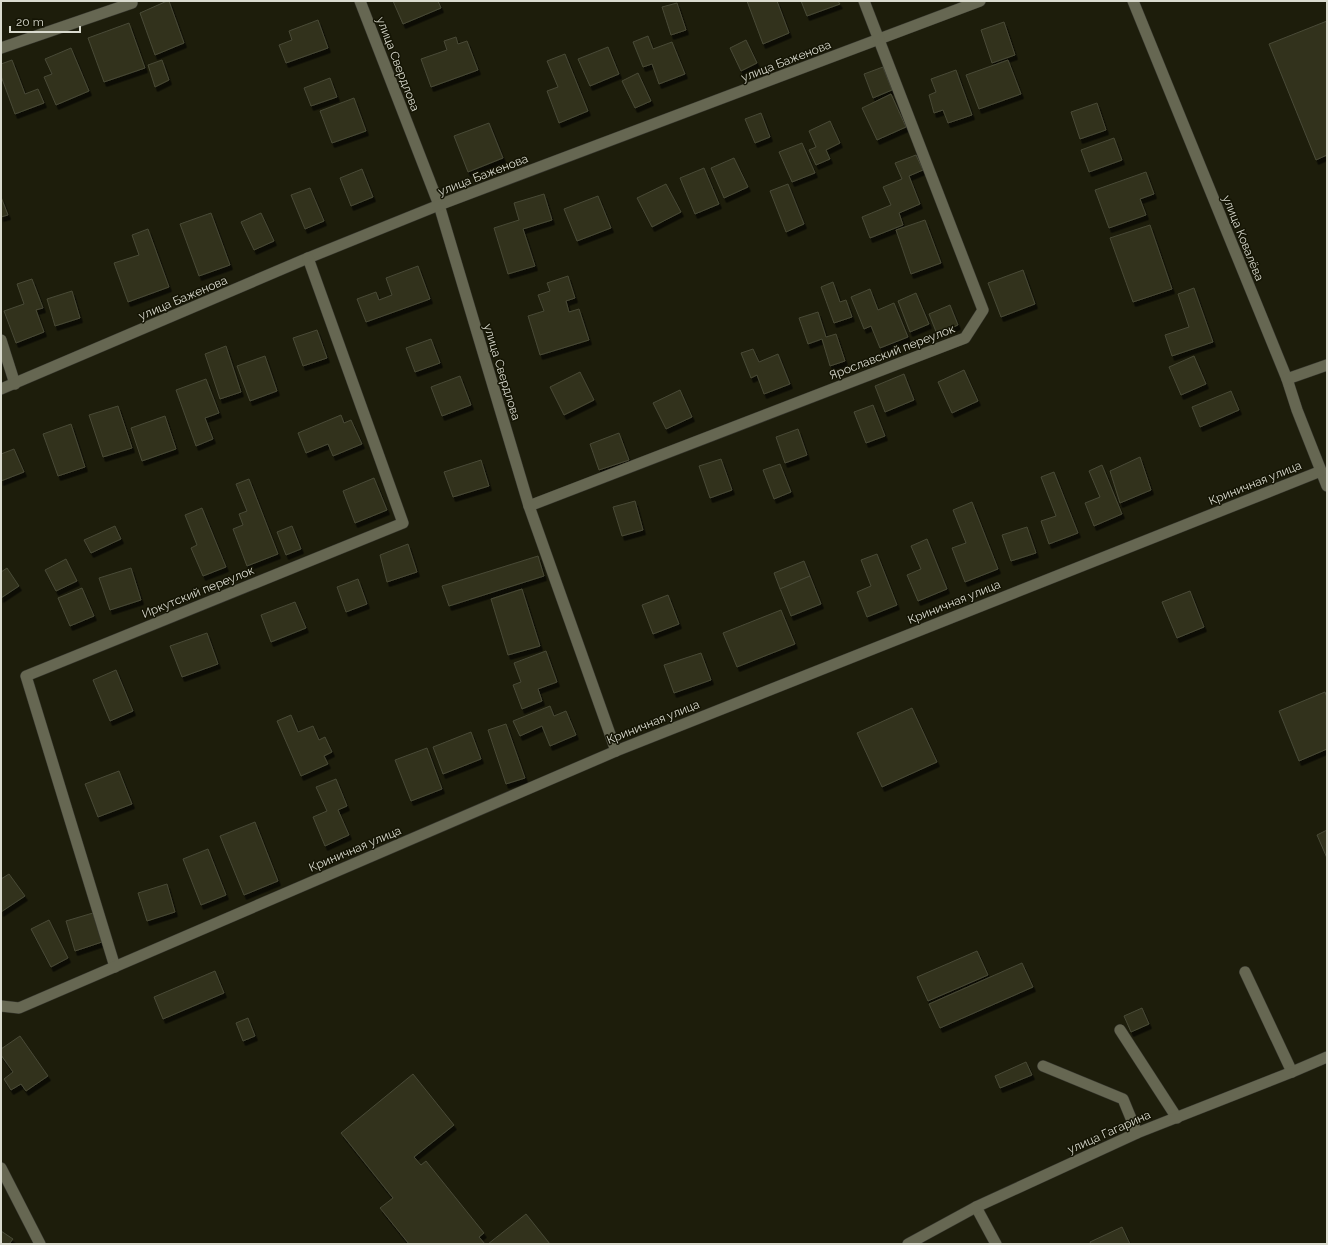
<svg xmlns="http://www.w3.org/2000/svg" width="1328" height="1245" font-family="Raleway,sans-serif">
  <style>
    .building { fill: #32321f; stroke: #494a36; filter: url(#shadow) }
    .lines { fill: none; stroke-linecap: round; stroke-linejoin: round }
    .service-casing { stroke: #36362e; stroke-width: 12 }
    .minor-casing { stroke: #36362e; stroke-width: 12 }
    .service { stroke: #666752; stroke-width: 11 }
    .minor { stroke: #666752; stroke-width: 11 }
    .labels { text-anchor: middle; stroke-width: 3; stroke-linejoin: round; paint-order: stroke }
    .street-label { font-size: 12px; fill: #dadbcf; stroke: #141404 }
  </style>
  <defs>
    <filter id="shadow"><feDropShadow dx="2.5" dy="4.5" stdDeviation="0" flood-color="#0009"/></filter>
  </defs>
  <rect width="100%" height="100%" fill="#1d1d0b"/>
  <!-- building -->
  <g class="building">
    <path d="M 167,1 L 169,1 L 184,43 L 155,55 L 140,13 Z"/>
    <path d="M 393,1 L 438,1 L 441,8 L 403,24 Z"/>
    <path d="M 747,1 L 777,1 L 789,33 L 763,44 Z"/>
    <path d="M 801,1 L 838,1 L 840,4 L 807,16 Z"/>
    <path d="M 677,3 L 686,30 L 671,35 L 662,7 Z"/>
    <path d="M 318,20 L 328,48 L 286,63 L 279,45 L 292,40 L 289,31 Z"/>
    <path d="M 1327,21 L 1327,155 L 1316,160 L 1269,44 Z"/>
    <path d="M 1004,22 L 1015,55 L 992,63 L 981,30 Z"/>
    <path d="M 129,23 L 145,68 L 104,82 L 88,38 Z"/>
    <path d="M 648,36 L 653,49 L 672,42 L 685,74 L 659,84 L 652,64 L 643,67 L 633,42 Z"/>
    <path d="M 456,37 L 458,44 L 467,41 L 478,70 L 431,87 L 421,59 L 447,50 L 444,41 Z"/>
    <path d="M 746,40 L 757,63 L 741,71 L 730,48 Z"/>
    <path d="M 608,47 L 619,74 L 590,86 L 578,59 Z"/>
    <path d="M 71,48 L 89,91 L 56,105 L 44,77 L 52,74 L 45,59 Z"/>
    <path d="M 565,54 L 588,111 L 559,123 L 547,91 L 558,87 L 547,61 Z"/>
    <path d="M 12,60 L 25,94 L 38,89 L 44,103 L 15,114 L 1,76 L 1,64 Z"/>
    <path d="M 162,60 L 169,80 L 155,87 L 148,65 Z"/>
    <path d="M 1008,60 L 1021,94 L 979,109 L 966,75 Z"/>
    <path d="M 883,67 L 892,90 L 873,98 L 864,74 Z"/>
    <path d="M 956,70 L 972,115 L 948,123 L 943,110 L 934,113 L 929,95 L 936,92 L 931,79 Z"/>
    <path d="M 638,73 L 651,101 L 635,108 L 622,81 Z"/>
    <path d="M 330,78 L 337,97 L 311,106 L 304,88 Z"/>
    <path d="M 891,94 L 906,127 L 877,140 L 862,108 Z"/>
    <path d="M 354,98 L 366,131 L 332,143 L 320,111 Z"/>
    <path d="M 1097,103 L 1106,130 L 1080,139 L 1071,112 Z"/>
    <path d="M 761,113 L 770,137 L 755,143 L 745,119 Z"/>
    <path d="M 830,121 L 840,143 L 826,150 L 830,159 L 816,165 L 809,150 L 816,147 L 809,131 Z"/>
    <path d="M 489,123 L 503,158 L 468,172 L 454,136 Z"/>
    <path d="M 1114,138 L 1122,160 L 1089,172 L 1081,150 Z"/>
    <path d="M 802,143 L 815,173 L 792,182 L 779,152 Z"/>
    <path d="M 916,155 L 923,170 L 909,176 L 920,204 L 899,213 L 903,225 L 870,238 L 862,217 L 891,205 L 883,187 L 902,179 L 895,163 Z"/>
    <path d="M 734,158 L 748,187 L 724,198 L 711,168 Z"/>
    <path d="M 704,168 L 719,204 L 695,214 L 680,178 Z"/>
    <path d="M 362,169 L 373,197 L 351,206 L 340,178 Z"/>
    <path d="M 1146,172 L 1154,194 L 1140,199 L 1146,215 L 1109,228 L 1095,190 Z"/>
    <path d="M 666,184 L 681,212 L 652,227 L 637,198 Z"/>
    <path d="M 788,184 L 804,224 L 786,232 L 770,191 Z"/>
    <path d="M 310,188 L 324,221 L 305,229 L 291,195 Z"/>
    <path d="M 544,194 L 552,220 L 523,229 L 535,266 L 508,274 L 494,228 L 519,220 L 514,203 Z"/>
    <path d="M 598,196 L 611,228 L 577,241 L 564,209 Z"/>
    <path d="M 1,197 L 8,215 L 1,217 Z"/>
    <path d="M 211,213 L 230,265 L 199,276 L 180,224 Z"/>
    <path d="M 261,213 L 274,241 L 254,250 L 241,222 Z"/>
    <path d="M 925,220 L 941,263 L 911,274 L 896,230 Z"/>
    <path d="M 1150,225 L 1172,289 L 1133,302 L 1110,238 Z"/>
    <path d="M 148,229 L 169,287 L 128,302 L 114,263 L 139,255 L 132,235 Z"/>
    <path d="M 418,266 L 430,299 L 366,322 L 357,299 L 376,292 L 379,300 L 392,295 L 386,278 Z"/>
    <path d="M 1023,270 L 1035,304 L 1001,317 L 988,283 Z"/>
    <path d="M 568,276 L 575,298 L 566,301 L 569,312 L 579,309 L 589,340 L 540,355 L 528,316 L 544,311 L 538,295 L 550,291 L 547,283 Z"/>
    <path d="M 32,279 L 43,308 L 36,310 L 44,332 L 16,343 L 4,311 L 24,304 L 17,284 Z"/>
    <path d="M 833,282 L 840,302 L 846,300 L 852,317 L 834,323 L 821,287 Z"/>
    <path d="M 1194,288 L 1213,342 L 1172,356 L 1165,335 L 1189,327 L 1178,294 Z"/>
    <path d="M 870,289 L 878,310 L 894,303 L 908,337 L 880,348 L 871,326 L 864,329 L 851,297 Z"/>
    <path d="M 72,291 L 80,318 L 55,326 L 47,299 Z"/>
    <path d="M 916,293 L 929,324 L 910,332 L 898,301 Z"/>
    <path d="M 950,305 L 958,325 L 937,334 L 929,314 Z"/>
    <path d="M 818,312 L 826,337 L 836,334 L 845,361 L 830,366 L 822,339 L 808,344 L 799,318 Z"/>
    <path d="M 317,330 L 327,358 L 303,366 L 293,338 Z"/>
    <path d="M 431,339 L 440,363 L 415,372 L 406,348 Z"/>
    <path d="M 226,346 L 241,392 L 220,399 L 205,354 Z"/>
    <path d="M 753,349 L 759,362 L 778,354 L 790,384 L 764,394 L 757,375 L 751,378 L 741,353 Z"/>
    <path d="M 265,356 L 277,391 L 250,401 L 237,366 Z"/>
    <path d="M 1194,356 L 1206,384 L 1181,395 L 1169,367 Z"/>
    <path d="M 964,370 L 978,401 L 952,413 L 938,382 Z"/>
    <path d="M 580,372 L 594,400 L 564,415 L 550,387 Z"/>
    <path d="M 904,374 L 914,400 L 885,412 L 875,386 Z"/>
    <path d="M 460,376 L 471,405 L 442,416 L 431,387 Z"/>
    <path d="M 206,379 L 219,413 L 205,418 L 213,439 L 196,446 L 176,390 Z"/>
    <path d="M 680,390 L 692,417 L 666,429 L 653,403 Z"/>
    <path d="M 1231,391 L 1239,410 L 1200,427 L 1192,407 Z"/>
    <path d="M 873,405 L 885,436 L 866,443 L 854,412 Z"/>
    <path d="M 118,406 L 132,448 L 103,457 L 89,415 Z"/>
    <path d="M 341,415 L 344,423 L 351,420 L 362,444 L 333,456 L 328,444 L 306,453 L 298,433 Z"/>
    <path d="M 165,416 L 176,449 L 142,461 L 131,428 Z"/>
    <path d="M 71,424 L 85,467 L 58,476 L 43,434 Z"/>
    <path d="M 798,429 L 807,455 L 785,463 L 776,437 Z"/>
    <path d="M 619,433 L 629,460 L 599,470 L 590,444 Z"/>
    <path d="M 14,449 L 24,472 L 1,481 L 1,454 Z"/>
    <path d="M 1140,457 L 1151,490 L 1120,503 L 1110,471 Z"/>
    <path d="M 721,459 L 732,490 L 710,498 L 699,466 Z"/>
    <path d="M 481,460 L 489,486 L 453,497 L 444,472 Z"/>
    <path d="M 780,464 L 791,492 L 774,499 L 763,470 Z"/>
    <path d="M 1102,465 L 1122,514 L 1094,526 L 1085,503 L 1100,497 L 1089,471 Z"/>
    <path d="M 1054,472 L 1078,533 L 1049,544 L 1041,521 L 1056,516 L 1041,477 Z"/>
    <path d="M 374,478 L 387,510 L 355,523 L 343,491 Z"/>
    <path d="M 249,479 L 278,554 L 247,566 L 233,529 L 243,525 L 239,514 L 247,511 L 236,484 Z"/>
    <path d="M 635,501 L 643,530 L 622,536 L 613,507 Z"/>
    <path d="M 972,502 L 998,569 L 965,582 L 952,548 L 966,543 L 953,510 Z"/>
    <path d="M 202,508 L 226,567 L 203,576 L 191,548 L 197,545 L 185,515 Z"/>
    <path d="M 115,526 L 121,539 L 91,553 L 84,540 Z"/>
    <path d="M 292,526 L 301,549 L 286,555 L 277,532 Z"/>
    <path d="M 1027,527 L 1036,553 L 1011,561 L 1002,535 Z"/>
    <path d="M 927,539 L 947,589 L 918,601 L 907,575 L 921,569 L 911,546 Z"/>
    <path d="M 408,544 L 417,572 L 387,582 L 380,555 Z"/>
    <path d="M 877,554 L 897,605 L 867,617 L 857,592 L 871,586 L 861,560 Z"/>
    <path d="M 538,556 L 544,576 L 449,606 L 442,586 Z"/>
    <path d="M 66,559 L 77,581 L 56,591 L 45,570 Z"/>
    <path d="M 804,561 L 810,576 L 780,589 L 774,573 Z"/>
    <path d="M 7,568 L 19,586 L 1,598 L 1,572 Z"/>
    <path d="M 131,568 L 141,600 L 110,610 L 99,578 Z"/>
    <path d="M 810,576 L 821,604 L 791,616 L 780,589 Z"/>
    <path d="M 358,579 L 367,604 L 346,612 L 337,587 Z"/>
    <path d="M 82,588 L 94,616 L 70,626 L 58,598 Z"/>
    <path d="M 522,589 L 540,646 L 508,655 L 491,599 Z"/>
    <path d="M 1190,591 L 1204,627 L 1177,638 L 1162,602 Z"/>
    <path d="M 668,595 L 679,624 L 653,634 L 642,605 Z"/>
    <path d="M 295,602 L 306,628 L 271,642 L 261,615 Z"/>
    <path d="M 781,610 L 795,644 L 737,667 L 723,633 Z"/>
    <path d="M 207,633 L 218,664 L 182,677 L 170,646 Z"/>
    <path d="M 546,651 L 557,682 L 538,689 L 542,701 L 522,709 L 513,685 L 521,682 L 514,663 Z"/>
    <path d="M 701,653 L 711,680 L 674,693 L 664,665 Z"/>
    <path d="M 116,670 L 133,711 L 110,721 L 93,680 Z"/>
    <path d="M 1325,692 L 1327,697 L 1327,749 L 1299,761 L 1279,711 Z"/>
    <path d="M 550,706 L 554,716 L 566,711 L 576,735 L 550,746 L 542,726 L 520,736 L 513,721 Z"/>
    <path d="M 912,708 L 937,762 L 882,787 L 857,733 Z"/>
    <path d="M 291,715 L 298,732 L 313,726 L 319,740 L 325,737 L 332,752 L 324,756 L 328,764 L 301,776 L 277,721 Z"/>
    <path d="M 506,724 L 525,778 L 506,784 L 488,730 Z"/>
    <path d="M 471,732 L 481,759 L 443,774 L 433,747 Z"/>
    <path d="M 427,748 L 442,789 L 411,801 L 395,760 Z"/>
    <path d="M 119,771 L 132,804 L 98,817 L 85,784 Z"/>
    <path d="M 336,779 L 347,806 L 338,810 L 349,835 L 325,846 L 313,817 L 327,811 L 316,787 Z"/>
    <path d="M 255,822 L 278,881 L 244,895 L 220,836 Z"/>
    <path d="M 1327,830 L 1327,858 L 1317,835 Z"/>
    <path d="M 208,849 L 226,895 L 201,905 L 183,859 Z"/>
    <path d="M 9,874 L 25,896 L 1,912 L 1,879 Z"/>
    <path d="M 167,884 L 175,912 L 147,921 L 138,893 Z"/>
    <path d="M 93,913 L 102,942 L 75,951 L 66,921 Z"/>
    <path d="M 49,920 L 68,958 L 51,967 L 31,929 Z"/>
    <path d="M 977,951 L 988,975 L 928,1001 L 917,977 Z"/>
    <path d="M 1022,963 L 1033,987 L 940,1028 L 929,1004 Z"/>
    <path d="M 215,971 L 224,993 L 163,1019 L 154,997 Z"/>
    <path d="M 1142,1008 L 1149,1024 L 1131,1032 L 1124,1016 Z"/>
    <path d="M 248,1018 L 255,1036 L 243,1041 L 236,1023 Z"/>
    <path d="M 20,1036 L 48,1076 L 26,1091 L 21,1084 L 11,1090 L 4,1079 L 13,1072 L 1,1055 L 1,1049 Z"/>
    <path d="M 1026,1062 L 1032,1075 L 1000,1088 L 995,1076 Z"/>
    <path d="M 413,1074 L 454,1125 L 414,1157 L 421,1165 L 426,1161 L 484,1233 L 479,1237 L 485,1244 L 409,1244 L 380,1208 L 393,1198 L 341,1133 Z"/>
    <path d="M 526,1214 L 550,1244 L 488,1244 Z"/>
    <path d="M 1122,1227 L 1130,1244 L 1091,1244 L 1090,1242 Z"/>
    <path d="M 1,1231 L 13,1239 L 9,1244 L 1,1244 Z"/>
  </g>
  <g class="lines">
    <!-- service casing -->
    <g class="service-casing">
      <g id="service">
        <path d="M 1245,972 L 1292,1072"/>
        <path d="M 1120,1030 L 1177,1118"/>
        <path d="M 1043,1066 L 1123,1099 L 1137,1133"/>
        <path d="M 976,1207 L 996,1244"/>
      </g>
    </g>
    <!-- minor casing -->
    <g class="minor-casing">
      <g id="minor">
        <path d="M 360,1 L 439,205 L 529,506 L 616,751"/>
        <path d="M 1133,1 L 1287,379 L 1297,410 L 1327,486"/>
        <path d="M 1,48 L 132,3 L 131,1"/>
        <path d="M 1,340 L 15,384"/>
        <path d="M 1287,379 L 1327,365"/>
        <path d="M 1,389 L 308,258 L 439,205 L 980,1"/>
        <path d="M 529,506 L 965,338 L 983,310 L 864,1"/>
        <path d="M 115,967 L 26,676 L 403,523 L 308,258"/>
        <path d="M 1,1006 L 19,1008 L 616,751 L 1321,471"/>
        <path d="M 1,1168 L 40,1244"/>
        <path d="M 908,1244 L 976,1207 L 1137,1133 L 1292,1072 L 1327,1057"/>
      </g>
    </g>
    <!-- service -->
    <use href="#service" class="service"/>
    <!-- minor -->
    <use href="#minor" class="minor"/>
  </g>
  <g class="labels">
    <!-- street labels -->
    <g class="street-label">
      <text transform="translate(786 61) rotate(-21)" y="4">улица Баженова</text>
      <text transform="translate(398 64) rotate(69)" y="4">улица Свердлова</text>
      <text transform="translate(483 175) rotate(-21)" y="4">улица Баженова</text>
      <text transform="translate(1243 238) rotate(68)" y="4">улица Ковалёва</text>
      <text transform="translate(183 298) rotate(-23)" y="4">улица Баженова</text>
      <text transform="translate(892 352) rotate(-21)" y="4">Ярославский переулок</text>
      <text transform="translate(502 372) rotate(73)" y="4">улица Свердлова</text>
      <text transform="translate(1255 483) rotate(-22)" y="4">Криничная улица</text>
      <text transform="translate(198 592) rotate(-22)" y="4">Иркутский переулок</text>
      <text transform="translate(954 602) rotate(-22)" y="4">Криничная улица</text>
      <text transform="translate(653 722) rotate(-22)" y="4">Криничная улица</text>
      <text transform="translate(355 849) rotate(-23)" y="4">Криничная улица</text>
      <text transform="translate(1109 1132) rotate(-24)" y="4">улица Гагарина</text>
    </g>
  </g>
  <!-- border -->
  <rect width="1328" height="1245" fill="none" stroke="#dadbcf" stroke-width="4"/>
  <!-- scale -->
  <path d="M10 26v6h70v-6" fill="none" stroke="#dadbcf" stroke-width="2"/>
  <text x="16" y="26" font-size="12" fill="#dadbcf" stroke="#141404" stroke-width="3" paint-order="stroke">20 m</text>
</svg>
